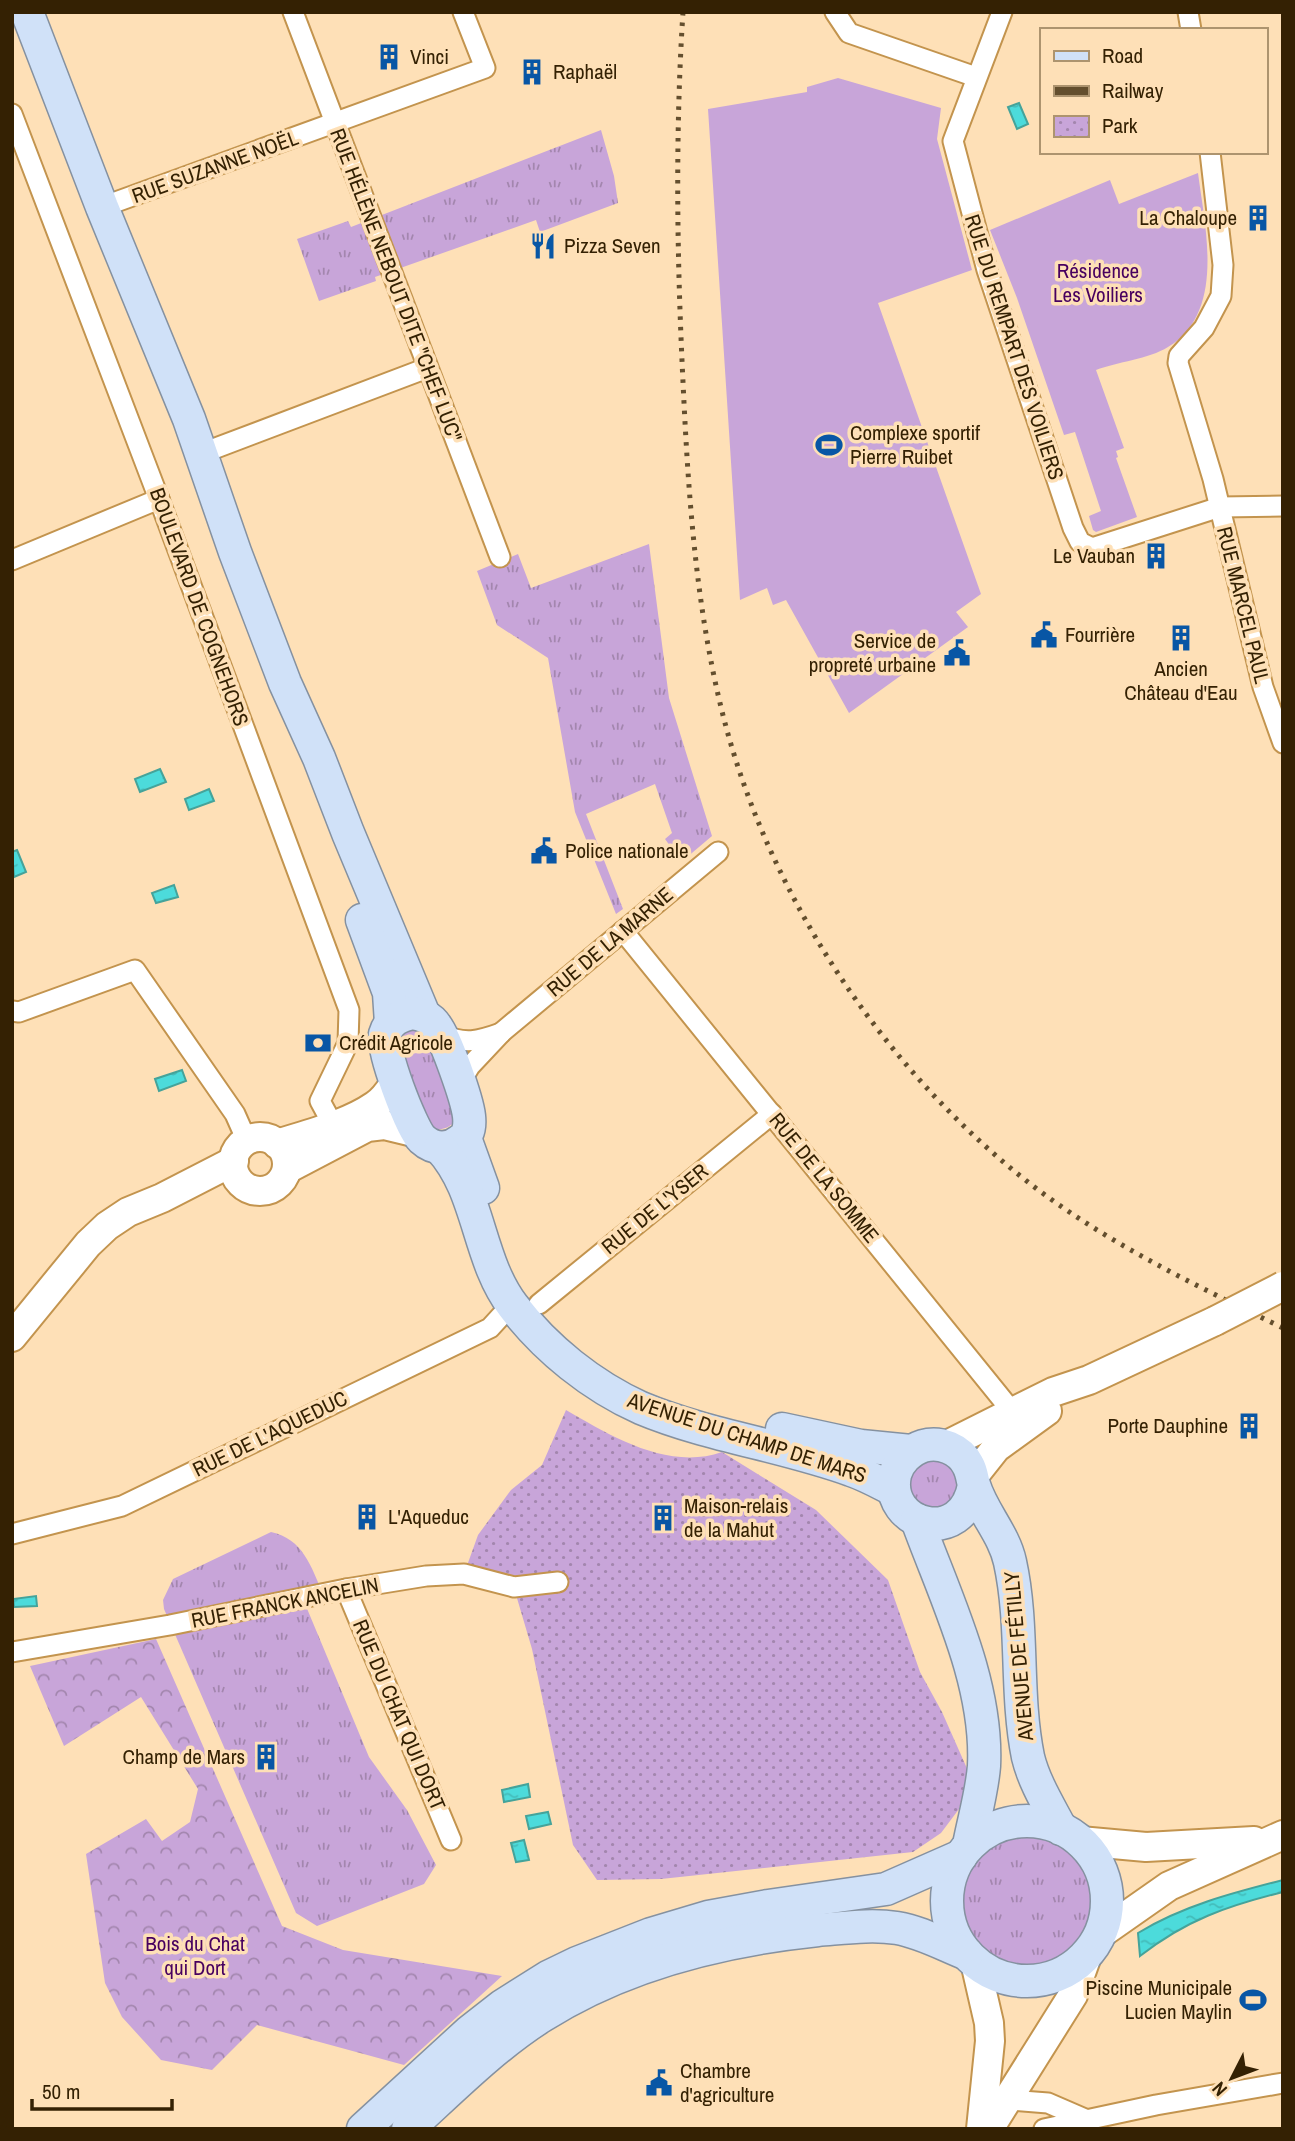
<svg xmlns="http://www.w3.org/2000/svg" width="1295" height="2141" font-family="'Archivo Narrow',sans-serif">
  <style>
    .grass { fill: url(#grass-tufts) }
    .forest { fill: url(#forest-crowns) }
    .park { fill: url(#park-dots) }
    .garden { fill: #c8a5d9 }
    .water { fill: url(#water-ripples); stroke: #45a39a; stroke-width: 2 }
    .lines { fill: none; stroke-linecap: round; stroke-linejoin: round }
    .street-casing { stroke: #c3944e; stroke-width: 23 }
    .secondary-casing { stroke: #c3944e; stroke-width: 32 }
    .primary-casing { stroke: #8591a0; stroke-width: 35 }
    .street { stroke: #fff; stroke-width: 19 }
    .secondary { stroke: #fff; stroke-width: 28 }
    .primary { stroke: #d0e1f8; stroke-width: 32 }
    .rail { stroke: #644f2e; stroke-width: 5; stroke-dasharray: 3.5 7; stroke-linecap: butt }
    .secondary-bridge-casing { stroke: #c3944e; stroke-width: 32; stroke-linecap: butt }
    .secondary-bridge { stroke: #fff; stroke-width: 28 }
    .labels { text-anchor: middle; stroke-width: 7; stroke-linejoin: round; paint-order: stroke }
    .poi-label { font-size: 21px; fill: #342103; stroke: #fee0b7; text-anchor: start }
    .street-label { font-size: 21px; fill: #342103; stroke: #fee0b7 }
    .park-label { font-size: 21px; fill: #47005f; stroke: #fee0b7 }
  </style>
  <defs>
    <pattern id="grass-tufts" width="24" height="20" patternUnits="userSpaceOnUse" patternTransform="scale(1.75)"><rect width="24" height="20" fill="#c8a5d9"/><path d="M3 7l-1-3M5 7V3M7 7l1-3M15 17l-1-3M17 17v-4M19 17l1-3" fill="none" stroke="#a386ae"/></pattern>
    <pattern id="forest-crowns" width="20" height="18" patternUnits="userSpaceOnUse" patternTransform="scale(1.75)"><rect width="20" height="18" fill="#c8a5d9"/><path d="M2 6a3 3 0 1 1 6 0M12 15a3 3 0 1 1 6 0" fill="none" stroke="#a386ae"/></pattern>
    <pattern id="park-dots" width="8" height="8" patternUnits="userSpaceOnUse" patternTransform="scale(1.75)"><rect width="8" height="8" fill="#c8a5d9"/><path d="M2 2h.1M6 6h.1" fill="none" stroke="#a386ae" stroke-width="1.8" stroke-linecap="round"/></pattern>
    <pattern id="water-ripples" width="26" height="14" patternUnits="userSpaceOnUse" patternTransform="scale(1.75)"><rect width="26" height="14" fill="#4cdbdb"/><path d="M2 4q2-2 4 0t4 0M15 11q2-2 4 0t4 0" fill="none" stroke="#43bcba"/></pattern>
  </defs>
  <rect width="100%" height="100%" fill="#fee0b7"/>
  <!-- grass -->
  <g class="grass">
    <path d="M 601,130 L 614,176 L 618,203 L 540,232 L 536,220 L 375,277 L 376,281 L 319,301 L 297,239 L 348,221 L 351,227 Z"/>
    <path d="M 649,544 L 669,698 L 712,836 L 686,858 L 677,847 L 673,850 L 665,839 L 672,833 L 655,784 L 586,814 L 623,909 L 616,914 L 575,812 L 548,658 L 497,625 L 477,571 L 518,554 L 531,588 Z"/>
    <path d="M 414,1030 L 428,1033 C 436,1052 453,1080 458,1100 C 463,1120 450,1132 430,1129 L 397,1045 L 405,1033 Z"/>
    <path d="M 933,1458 L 951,1464 L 961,1481 L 953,1507 L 918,1510 L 906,1480 L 918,1463 Z"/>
    <path d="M 271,1532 C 303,1539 311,1566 323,1594 L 303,1599 L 369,1757 L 407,1810 L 436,1865 L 424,1884 L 317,1926 L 296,1913 L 164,1609 L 163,1600 L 173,1579 Z"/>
    <circle cx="1025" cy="1899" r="68"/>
  </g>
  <!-- forest -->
  <path class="forest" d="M 156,1639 L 282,1926 L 343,1950 L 502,1976 L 404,2065 L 257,2025 L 212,2070 L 161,2060 L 122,2017 L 105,1983 L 86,1854 L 146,1819 L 162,1841 L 190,1822 L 198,1789 L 141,1697 L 64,1746 L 30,1666 Z"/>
  <!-- park -->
  <path class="park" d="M 566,1410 C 611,1436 668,1471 722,1452 L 816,1510 L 888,1580 L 920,1672 L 942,1712 L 969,1773 L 959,1809 L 941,1833 L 913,1852 L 661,1879 L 597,1880 L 573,1845 L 532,1649 L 514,1588 L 464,1574 L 478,1535 L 511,1490 L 542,1465 Z"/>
  <!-- garden -->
  <g class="garden">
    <path d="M 838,78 L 941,108 L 937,139 L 972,270 L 878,303 L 981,594 L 956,612 L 968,627 L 849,713 L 786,600 L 773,605 L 767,588 L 740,600 L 708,109 L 807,92 L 807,87 Z"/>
    <path d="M 1198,173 C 1205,228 1226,312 1168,347 C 1149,359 1117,362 1096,370 L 1124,448 L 1116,451 L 1118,457 L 1116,458 L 1137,517 L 1096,532 L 1093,530 L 1089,516 L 1101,511 L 1075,432 L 1064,435 L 1017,298 L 990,230 L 1110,180 L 1119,204 Z"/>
  </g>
  <!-- water -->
  <g class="water">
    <path d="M 1019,103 L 1028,124 L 1017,129 L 1008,107 Z"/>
    <path d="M 160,769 L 166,782 L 140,792 L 135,779 Z"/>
    <path d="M 209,789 L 214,801 L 189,810 L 185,799 Z"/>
    <path d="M 17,850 L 26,872 L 14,877 L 12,852 Z"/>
    <path d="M 174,885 L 178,897 L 156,903 L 152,893 Z"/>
    <path d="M 182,1070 L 186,1081 L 159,1091 L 155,1079 Z"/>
    <path d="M 36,1596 L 37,1606 L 14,1607 L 13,1599 Z"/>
    <path d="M 528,1784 L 530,1797 L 504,1802 L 502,1790 Z"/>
    <path d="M 548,1812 L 551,1824 L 529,1829 L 526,1816 Z"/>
    <path d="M 524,1840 L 529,1860 L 516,1862 L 511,1843 Z"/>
    <path d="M 1283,1880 L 1283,1892 C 1227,1906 1186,1920 1140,1956 L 1138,1933 C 1182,1906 1232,1893 1283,1880 Z"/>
  </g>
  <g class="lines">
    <!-- street casing -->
    <g class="street-casing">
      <g id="street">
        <path d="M 293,12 L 500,557"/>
        <path d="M 835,12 L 849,33 L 976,77"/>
        <path d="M 1002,12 L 953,141 L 987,270 L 1073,528 L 1080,542 L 1092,548 L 1220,507 L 1283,506"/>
        <path d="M 1188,12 L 1191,30"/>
        <path d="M 12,114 L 159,499 L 349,1010 L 348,1043 L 320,1101 L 333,1125"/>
        <path d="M 1210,152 L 1223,265 L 1221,296 L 1204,328 L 1179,356 L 1178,363 L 1213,479 L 1263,687 L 1283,743"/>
        <path d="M 102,207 L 485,68 L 463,12"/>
        <path d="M 200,454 L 427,368"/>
        <path d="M 12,560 L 159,499"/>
        <path d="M 623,931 L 1019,1420"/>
        <path d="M 12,1011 L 19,1012 L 135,970 L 235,1114 L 247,1141"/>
        <path d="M 442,1034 C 464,1045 479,1041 501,1033"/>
        <path d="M 459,1084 L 470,1066 L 502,1032 L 718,852"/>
        <path d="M 539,1304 L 772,1114"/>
        <path d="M 12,1534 L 122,1506 L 490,1328 L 512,1304"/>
        <path d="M 346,1589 L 451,1840"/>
        <path d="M 12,1652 L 170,1625 L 346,1589 L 426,1576 L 464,1574 L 514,1587 L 558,1582"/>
        <path d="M 998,2099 L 1048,2103 L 1085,2119"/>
        <path d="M 1044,2129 L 1156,2105 L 1283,2083"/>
      </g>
    </g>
    <!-- secondary casing -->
    <g class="secondary-casing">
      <g id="secondary">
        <circle cx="260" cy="1164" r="27"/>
        <path d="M 277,1144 C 308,1134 348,1124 374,1106 C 384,1100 390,1090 396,1081"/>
        <path d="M 287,1169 L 367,1127 L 384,1125 L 417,1133"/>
        <path d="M 12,1337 L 88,1244 L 107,1226 L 128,1212 L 162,1198 L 234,1161"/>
        <path d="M 945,1446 L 1053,1392 L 1089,1380 L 1215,1321"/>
        <path d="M 973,1477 L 996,1448 L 1047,1411"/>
        <path d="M 1080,1841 L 1146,1847 L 1254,1841"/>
        <path d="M 1099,1935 L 1169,1886 L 1283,1835"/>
        <path d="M 975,1962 L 989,2023 L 990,2041 L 981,2129"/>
        <path d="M 989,2129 L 1073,1995 L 1088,1953"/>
      </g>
    </g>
    <!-- primary casing -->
    <g class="primary-casing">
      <g id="primary">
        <path d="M 27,12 L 102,207 L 189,419 L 235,552 L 285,683 L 319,758 L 348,833 L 424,1015"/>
        <path d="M 362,920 L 389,993 L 391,1023"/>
        <path d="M 413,1013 C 423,1015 430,1017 436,1026 C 446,1039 467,1099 469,1116 C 470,1125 469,1135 461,1140 C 449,1150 434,1150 422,1139 C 411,1128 381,1049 385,1034 C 389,1020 400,1016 413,1013 Z"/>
        <path d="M 465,1138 L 483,1188"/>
        <path d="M 440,1148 C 480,1191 477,1259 513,1306 C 546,1349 592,1386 641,1408 C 708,1436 782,1445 851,1470 C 866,1475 880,1483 894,1490"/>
        <path d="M 782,1429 L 861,1446 L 911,1451"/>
        <path d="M 974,1485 C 963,1548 884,1526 895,1475 C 898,1462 910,1450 923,1446 C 940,1441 960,1449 968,1465 C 972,1472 972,1478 974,1485 C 982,1512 1004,1534 1010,1562 C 1024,1626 1015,1693 1028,1757 C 1034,1782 1049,1806 1061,1829"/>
        <path d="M 917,1520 C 945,1597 988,1682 984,1766 C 982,1792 974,1819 969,1845"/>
        <circle cx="1027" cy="1901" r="80"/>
        <path d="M 363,2129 L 470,2031 L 502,2006 L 548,1977 L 577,1963 L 651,1934 L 708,1917 L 768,1906 L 886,1889 L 961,1856"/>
        <path d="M 408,2129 C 451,2090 493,2047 542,2016 C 624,1964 722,1940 818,1930 C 844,1928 871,1924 897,1928 C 921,1932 944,1945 967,1954"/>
      </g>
    </g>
    <!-- street -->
    <use href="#street" class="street"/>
    <!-- secondary -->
    <use href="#secondary" class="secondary"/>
    <!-- primary -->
    <use href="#primary" class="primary"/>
    <!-- rail -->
    <path class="rail" d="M 683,12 C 675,136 677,259 683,382 C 688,489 695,598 720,703 C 764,890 883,1072 1037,1189 C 1113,1246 1197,1286 1283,1328"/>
    <!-- secondary-bridge casing -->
    <g class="secondary-bridge-casing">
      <path id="secondary-bridge" d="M 1215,1321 L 1283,1286"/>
    </g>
    <!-- secondary-bridge -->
    <use href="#secondary-bridge" class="secondary-bridge"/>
  </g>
  <!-- icons -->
  <defs>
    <g id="building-bare" transform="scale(2.1)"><path d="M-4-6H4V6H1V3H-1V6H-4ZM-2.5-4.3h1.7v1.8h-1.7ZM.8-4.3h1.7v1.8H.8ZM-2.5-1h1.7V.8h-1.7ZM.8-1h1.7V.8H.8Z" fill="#0856a5" stroke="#fee0b7" stroke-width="2.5" paint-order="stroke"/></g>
    <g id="restaurant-bare" transform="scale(2.1)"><path d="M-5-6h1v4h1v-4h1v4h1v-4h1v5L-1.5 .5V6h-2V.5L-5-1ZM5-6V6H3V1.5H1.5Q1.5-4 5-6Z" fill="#0856a5" stroke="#fee0b7" stroke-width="2.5" paint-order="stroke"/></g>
    <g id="stadium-bare" transform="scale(2.1)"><path d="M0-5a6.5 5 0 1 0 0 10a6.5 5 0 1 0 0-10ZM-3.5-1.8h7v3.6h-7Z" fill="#0856a5" stroke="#fee0b7" stroke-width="2.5" paint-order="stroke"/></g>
    <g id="civic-bare" transform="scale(2.1)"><path d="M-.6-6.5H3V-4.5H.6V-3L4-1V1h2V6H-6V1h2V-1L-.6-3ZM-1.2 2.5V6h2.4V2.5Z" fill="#0856a5" stroke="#fee0b7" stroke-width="2.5" paint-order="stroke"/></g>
    <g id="bank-bare" transform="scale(2.1)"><path d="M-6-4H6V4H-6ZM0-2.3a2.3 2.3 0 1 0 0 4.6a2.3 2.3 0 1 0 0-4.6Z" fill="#0856a5" stroke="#fee0b7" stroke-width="2.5" paint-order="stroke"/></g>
  </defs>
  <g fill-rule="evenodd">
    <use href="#building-bare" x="389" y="57"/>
    <use href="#building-bare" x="532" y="72"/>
    <use href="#building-bare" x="1258" y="218"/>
    <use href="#restaurant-bare" x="543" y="246"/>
    <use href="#stadium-bare" x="829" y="445"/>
    <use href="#building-bare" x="1156" y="556"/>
    <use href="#civic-bare" x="1044" y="635"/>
    <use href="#building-bare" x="1181" y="638"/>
    <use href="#civic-bare" x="957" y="653"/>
    <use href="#civic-bare" x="544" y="851"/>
    <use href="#bank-bare" x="318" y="1043"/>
    <use href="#building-bare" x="1249" y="1426"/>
    <use href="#building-bare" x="367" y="1517"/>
    <use href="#building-bare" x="663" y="1518"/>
    <use href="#building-bare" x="266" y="1757"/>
    <use href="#stadium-bare" x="1253" y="2000"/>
    <use href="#civic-bare" x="659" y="2083"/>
  </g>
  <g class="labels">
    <!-- poi labels -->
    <g class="poi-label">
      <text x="410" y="64">Vinci</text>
      <text x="553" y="79">Raphaël</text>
      <text x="1237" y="225" text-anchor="end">La Chaloupe</text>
      <text x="564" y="253">Pizza Seven</text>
      <text x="850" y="440">Complexe sportif<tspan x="850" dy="24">Pierre Ruibet</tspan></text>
      <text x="1135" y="563" text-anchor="end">Le Vauban</text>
      <text x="1065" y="642">Fourrière</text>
      <text x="936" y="648" text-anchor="end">Service de<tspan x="936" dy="24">propreté urbaine</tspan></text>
      <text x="1181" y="676" text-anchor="middle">Ancien<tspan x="1181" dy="24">Château d'Eau</tspan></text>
      <text x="565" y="858">Police nationale</text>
      <text x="339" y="1050">Crédit Agricole</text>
      <text x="1228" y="1433" text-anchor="end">Porte Dauphine</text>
      <text x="684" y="1513">Maison-relais<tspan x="684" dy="24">de la Mahut</tspan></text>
      <text x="388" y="1524">L'Aqueduc</text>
      <text x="245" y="1764" text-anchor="end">Champ de Mars</text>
      <text x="1232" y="1995" text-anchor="end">Piscine Municipale<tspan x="1232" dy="24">Lucien Maylin</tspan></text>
      <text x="680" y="2078">Chambre<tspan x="680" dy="24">d'agriculture</tspan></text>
    </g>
    <!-- street labels -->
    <g class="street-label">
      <text transform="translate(215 167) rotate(-20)" y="7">RUE SUZANNE NOËL</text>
      <text transform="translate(396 285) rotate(69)" y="7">RUE HÉLÈNE NEBOUT DITE "CHEF LUC"</text>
      <text transform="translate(1014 347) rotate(72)" y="7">RUE DU REMPART DES VOILIERS</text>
      <text transform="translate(1243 605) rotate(76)" y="7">RUE MARCEL PAUL</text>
      <text transform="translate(199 607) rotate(70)" y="7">BOULEVARD DE COGNEHORS</text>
      <text transform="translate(610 942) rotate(-40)" y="7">RUE DE LA MARNE</text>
      <text transform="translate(824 1178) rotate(51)" y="7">RUE DE LA SOMME</text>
      <text transform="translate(655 1209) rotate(-39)" y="7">RUE DE L'YSER</text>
      <text transform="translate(270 1434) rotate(-26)" y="7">RUE DE L'AQUEDUC</text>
      <text transform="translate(747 1438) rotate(18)" y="7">AVENUE DU CHAMP DE MARS</text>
      <text transform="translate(285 1603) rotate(-11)" y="7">RUE FRANCK ANCELIN</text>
      <text transform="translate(1019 1656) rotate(-95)" y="7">AVENUE DE FÉTILLY</text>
      <text transform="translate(399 1715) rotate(67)" y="7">RUE DU CHAT QUI DORT</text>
    </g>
    <!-- park labels -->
    <g class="park-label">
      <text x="1098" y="278">Résidence<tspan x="1098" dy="24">Les Voiliers</tspan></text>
      <text x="195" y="1951">Bois du Chat<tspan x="195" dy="24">qui Dort</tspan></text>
    </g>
  </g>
  <!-- border -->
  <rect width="1295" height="2141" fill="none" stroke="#342103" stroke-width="28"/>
  <!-- legend -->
  <rect x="1040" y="28" width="228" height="126" fill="#fee0b7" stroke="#ad946f" stroke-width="2"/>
  <rect x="1054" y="51" width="35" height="10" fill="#d0e1f8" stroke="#ad946f" stroke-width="2"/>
  <text x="1102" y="63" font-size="21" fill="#342103">Road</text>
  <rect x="1054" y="86" width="35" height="10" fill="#644f2e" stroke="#ad946f" stroke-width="2"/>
  <text x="1102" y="98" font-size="21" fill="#342103">Railway</text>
  <rect x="1054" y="116" width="35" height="21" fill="url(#park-dots)" stroke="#ad946f" stroke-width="2"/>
  <text x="1102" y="133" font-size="21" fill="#342103">Park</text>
  <!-- north arrow -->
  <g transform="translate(1232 2078) rotate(228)" stroke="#fee0b7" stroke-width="5" paint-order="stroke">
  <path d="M0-5L12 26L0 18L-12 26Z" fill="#342103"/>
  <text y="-10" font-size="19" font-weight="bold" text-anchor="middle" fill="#342103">N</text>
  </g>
  <!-- scale -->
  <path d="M32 2099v10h140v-10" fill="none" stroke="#342103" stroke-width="3.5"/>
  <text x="42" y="2099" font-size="21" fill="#342103" stroke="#fee0b7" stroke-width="5" paint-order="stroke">50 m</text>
</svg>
